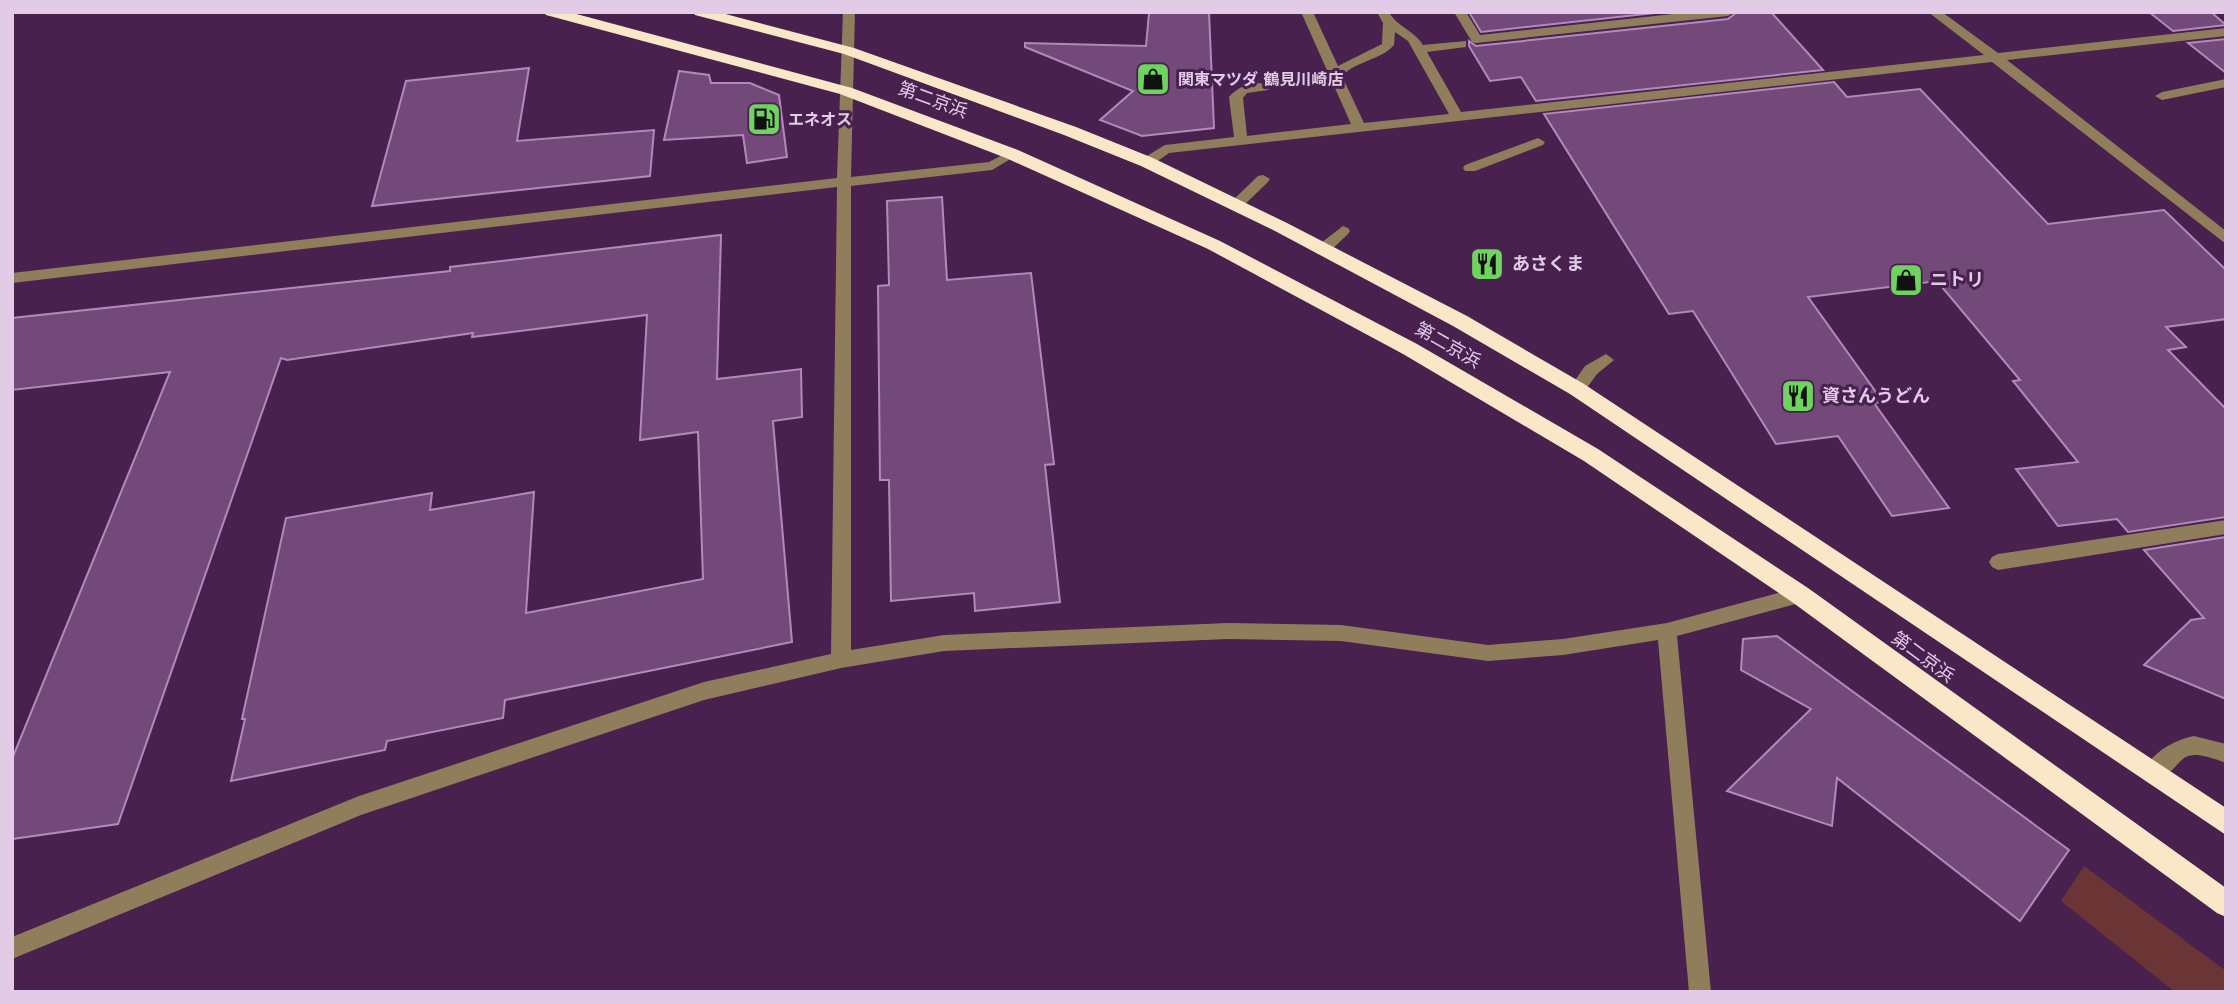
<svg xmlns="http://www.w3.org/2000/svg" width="2238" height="1004" font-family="'DejaVu Sans','Noto Sans JP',sans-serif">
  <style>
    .green { fill: #6b3535 }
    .building { fill: #724979; stroke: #b488bd; stroke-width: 2 }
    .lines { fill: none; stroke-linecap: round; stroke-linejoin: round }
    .minor { fill: #907d5c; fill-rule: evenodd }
    .highway { fill: #fae7c7; fill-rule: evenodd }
    .labels { text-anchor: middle; stroke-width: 6; stroke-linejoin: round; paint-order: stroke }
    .far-poi-label { font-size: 16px; font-weight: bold; fill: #e2cbe7; stroke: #48214f; text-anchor: start }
    .street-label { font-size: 18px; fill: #e2cbe7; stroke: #48214f }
    .poi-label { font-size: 18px; font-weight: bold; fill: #e2cbe7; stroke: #48214f; text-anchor: start }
  </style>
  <rect width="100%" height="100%" fill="#48214f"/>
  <!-- green -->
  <path class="green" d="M 2084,866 L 2226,971 L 2226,992 L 2175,992 L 2061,901 Z"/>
  <!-- building -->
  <g class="building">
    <path d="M 1209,12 L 1214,128 L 1142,136 L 1100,120 L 1133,91 L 1025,47 L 1025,43 L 1146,46 L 1149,13 Z"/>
    <path d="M 1469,12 L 1664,12 L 1481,32 Z"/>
    <path d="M 1737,12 L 1771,12 L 1823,70 L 1536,101 L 1521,77 L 1490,81 L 1469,46 L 1469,41 L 1476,46 L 1728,19 Z"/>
    <path d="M 2149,12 L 2211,12 L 2226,25 L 2173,31 Z"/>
    <path d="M 2226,39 L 2226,73 L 2188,43 Z"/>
    <path d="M 529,68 L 517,141 L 654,130 L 650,176 L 372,206 L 406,81 Z"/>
    <path d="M 679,71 L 709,75 L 711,83 L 750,83 L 779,95 L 787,157 L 747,163 L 743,135 L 664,140 Z"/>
    <path d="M 1834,82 L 1847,97 L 1920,89 L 2048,224 L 2164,210 L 2226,270 L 2226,319 L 2166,327 L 2186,347 L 2168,350 L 2226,409 L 2226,517 L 2128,532 L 2117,519 L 2058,526 L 2016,469 L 2078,462 L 2013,381 L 2020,380 L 1937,281 L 1808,297 L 1883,402 L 1874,403 L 1949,508 L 1892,516 L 1838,436 L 1776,444 L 1693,311 L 1669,314 L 1544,114 Z"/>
    <path d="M 942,197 L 947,280 L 1031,273 L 1054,464 L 1045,465 L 1060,602 L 975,611 L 974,593 L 891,601 L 889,480 L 880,480 L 878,286 L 889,285 L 887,201 Z"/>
    <path d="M 721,235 L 717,379 L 801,369 L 802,417 L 773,421 L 792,642 L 505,700 L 503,718 L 387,741 L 385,750 L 231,781 L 245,719 L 242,719 L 286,518 L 432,493 L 430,510 L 534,492 L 526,613 L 703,579 L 698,432 L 640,440 L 647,315 L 472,337 L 473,333 L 287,360 L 281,358 L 118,824 L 12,839 L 12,759 L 170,372 L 12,390 L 12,318 L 450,271 L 450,267 Z"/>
    <path d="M 2226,537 L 2226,699 L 2144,665 L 2191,620 L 2204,618 L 2144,550 Z"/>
    <path d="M 1777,636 L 2069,850 L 2020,921 L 1837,778 L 1832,826 L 1727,791 L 1811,709 L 1741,670 L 1743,639 Z"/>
  </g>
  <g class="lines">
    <!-- minor -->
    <g class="minor">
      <path d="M 843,12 L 855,12 L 851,177 L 989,162 L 1012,150 L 1019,154 L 992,170 L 851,186 L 851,650 L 944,635 L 1228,623 L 1341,625 L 1488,645 L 1563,639 L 1667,623 L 1800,587 L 1807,589 L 1809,595 L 1807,601 L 1677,636 L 1711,992 L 1689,992 L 1658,640 L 1563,655 L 1488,661 L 1341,641 L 1228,639 L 944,651 L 841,668 L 704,700 L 361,815 L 12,959 L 12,937 L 359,796 L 704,682 L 831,654 L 837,187 L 12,283 L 12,273 L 837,178 Z"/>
      <path d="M 1301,12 L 1313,12 L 1338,66 L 1382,44 L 1383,23 L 1377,12 L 1389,12 C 1397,27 1414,30 1423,45 L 1466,41 L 1466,47 L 1427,52 L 1461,112 L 1984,55 L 1928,12 L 1942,12 L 1998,53 L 2226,28 L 2226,36 L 2007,60 L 2226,231 L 2226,244 L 1992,62 L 1169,153 L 1152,165 L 1142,165 L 1142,159 L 1165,145 L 1234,137 L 1229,97 C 1239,86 1257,78 1269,87 L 1268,90 L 1247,93 L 1243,98 L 1247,136 L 1351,124 ZM 1395,32 L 1408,41 L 1449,114 L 1364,123 L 1342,76 C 1357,60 1380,61 1394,45 Z"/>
      <path d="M 1454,12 L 1466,12 L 1480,35 L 1691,12 L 1734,12 L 1728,16 L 1476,43 L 1472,42 Z"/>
      <path d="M 2226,79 L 2226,87 L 2162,100 L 2155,96 L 2162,92 Z"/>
      <path d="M 1538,138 L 1545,142 L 1543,145 L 1475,171 L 1465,171 L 1463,168 L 1465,165 Z"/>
      <path d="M 1263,175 L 1270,179 L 1268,182 L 1240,209 L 1230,209 L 1230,203 L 1258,176 Z"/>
      <path d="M 1343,226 L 1348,228 L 1350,231 L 1348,234 L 1327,254 L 1317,254 L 1315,250 L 1317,246 Z"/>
      <path d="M 1606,354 L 1614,360 L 1597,374 L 1583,393 L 1571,393 L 1569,389 L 1585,366 Z"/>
      <path d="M 2226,520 L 2226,534 L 1998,570 L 1992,567 L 1989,562 L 1992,557 L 1998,554 Z"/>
      <path d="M 2194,736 L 2226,744 L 2226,763 C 2171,742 2190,767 2153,782 L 2146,779 L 2143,772 C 2151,753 2174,740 2194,736 Z"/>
    </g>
    <!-- highway -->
    <g class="highway">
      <path d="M 544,12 L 569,12 L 852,88 L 1018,150 L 1220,241 L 1417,344 L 1598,449 L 1808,588 L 2226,888 L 2226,917 L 2217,913 L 1792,602 L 1584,461 L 1403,354 L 1208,249 L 1006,158 L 840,94 L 546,15 Z"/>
      <path d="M 693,12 L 718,12 L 854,48 L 1076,127 L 1153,158 L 1287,223 L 1467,316 L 1584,384 L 2226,808 L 2226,835 L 1570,394 L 1453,326 L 1275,231 L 1141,166 L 1064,135 L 844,54 L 695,15 Z"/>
    </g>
  </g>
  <!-- icons -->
  <defs>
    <g id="shop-square" transform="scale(1.75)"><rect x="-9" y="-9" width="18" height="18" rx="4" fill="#6fd35f" stroke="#48214f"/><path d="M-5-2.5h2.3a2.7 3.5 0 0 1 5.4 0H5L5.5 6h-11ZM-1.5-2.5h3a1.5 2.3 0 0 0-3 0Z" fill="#111"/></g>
    <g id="fuel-square" transform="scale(1.75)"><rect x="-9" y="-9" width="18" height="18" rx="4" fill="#6fd35f" stroke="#48214f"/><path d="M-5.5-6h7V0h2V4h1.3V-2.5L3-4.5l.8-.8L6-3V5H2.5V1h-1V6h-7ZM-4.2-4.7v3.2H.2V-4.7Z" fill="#111"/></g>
    <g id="restaurant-square" transform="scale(1.75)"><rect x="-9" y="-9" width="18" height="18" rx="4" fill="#6fd35f" stroke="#48214f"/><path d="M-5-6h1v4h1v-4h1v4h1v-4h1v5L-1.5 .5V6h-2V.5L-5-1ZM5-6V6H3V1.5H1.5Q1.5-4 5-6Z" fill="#111"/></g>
  </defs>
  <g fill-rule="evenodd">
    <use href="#shop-square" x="1153" y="79"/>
    <use href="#fuel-square" x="764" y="119"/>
    <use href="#restaurant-square" x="1487" y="264"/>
    <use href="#shop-square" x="1906" y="280"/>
    <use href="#restaurant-square" x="1798" y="396"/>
  </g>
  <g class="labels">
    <!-- far-poi labels -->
    <g class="far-poi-label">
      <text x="1178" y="85">関東マツダ 鶴見川崎店</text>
      <text x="788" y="125">エネオス</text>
    </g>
    <!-- street labels -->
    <g class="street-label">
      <text transform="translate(933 100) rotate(20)" y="6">第二京浜</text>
      <text transform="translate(1448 345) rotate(30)" y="6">第二京浜</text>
      <text transform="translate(1923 657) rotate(36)" y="6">第二京浜</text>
    </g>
    <!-- poi labels -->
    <g class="poi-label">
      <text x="1512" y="270">あさくま</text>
      <text x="1930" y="286">ニトリ</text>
      <text x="1822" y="402">資さんうどん</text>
    </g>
  </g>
  <!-- border -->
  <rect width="2238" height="1004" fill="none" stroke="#e2cbe7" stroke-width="28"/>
</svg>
